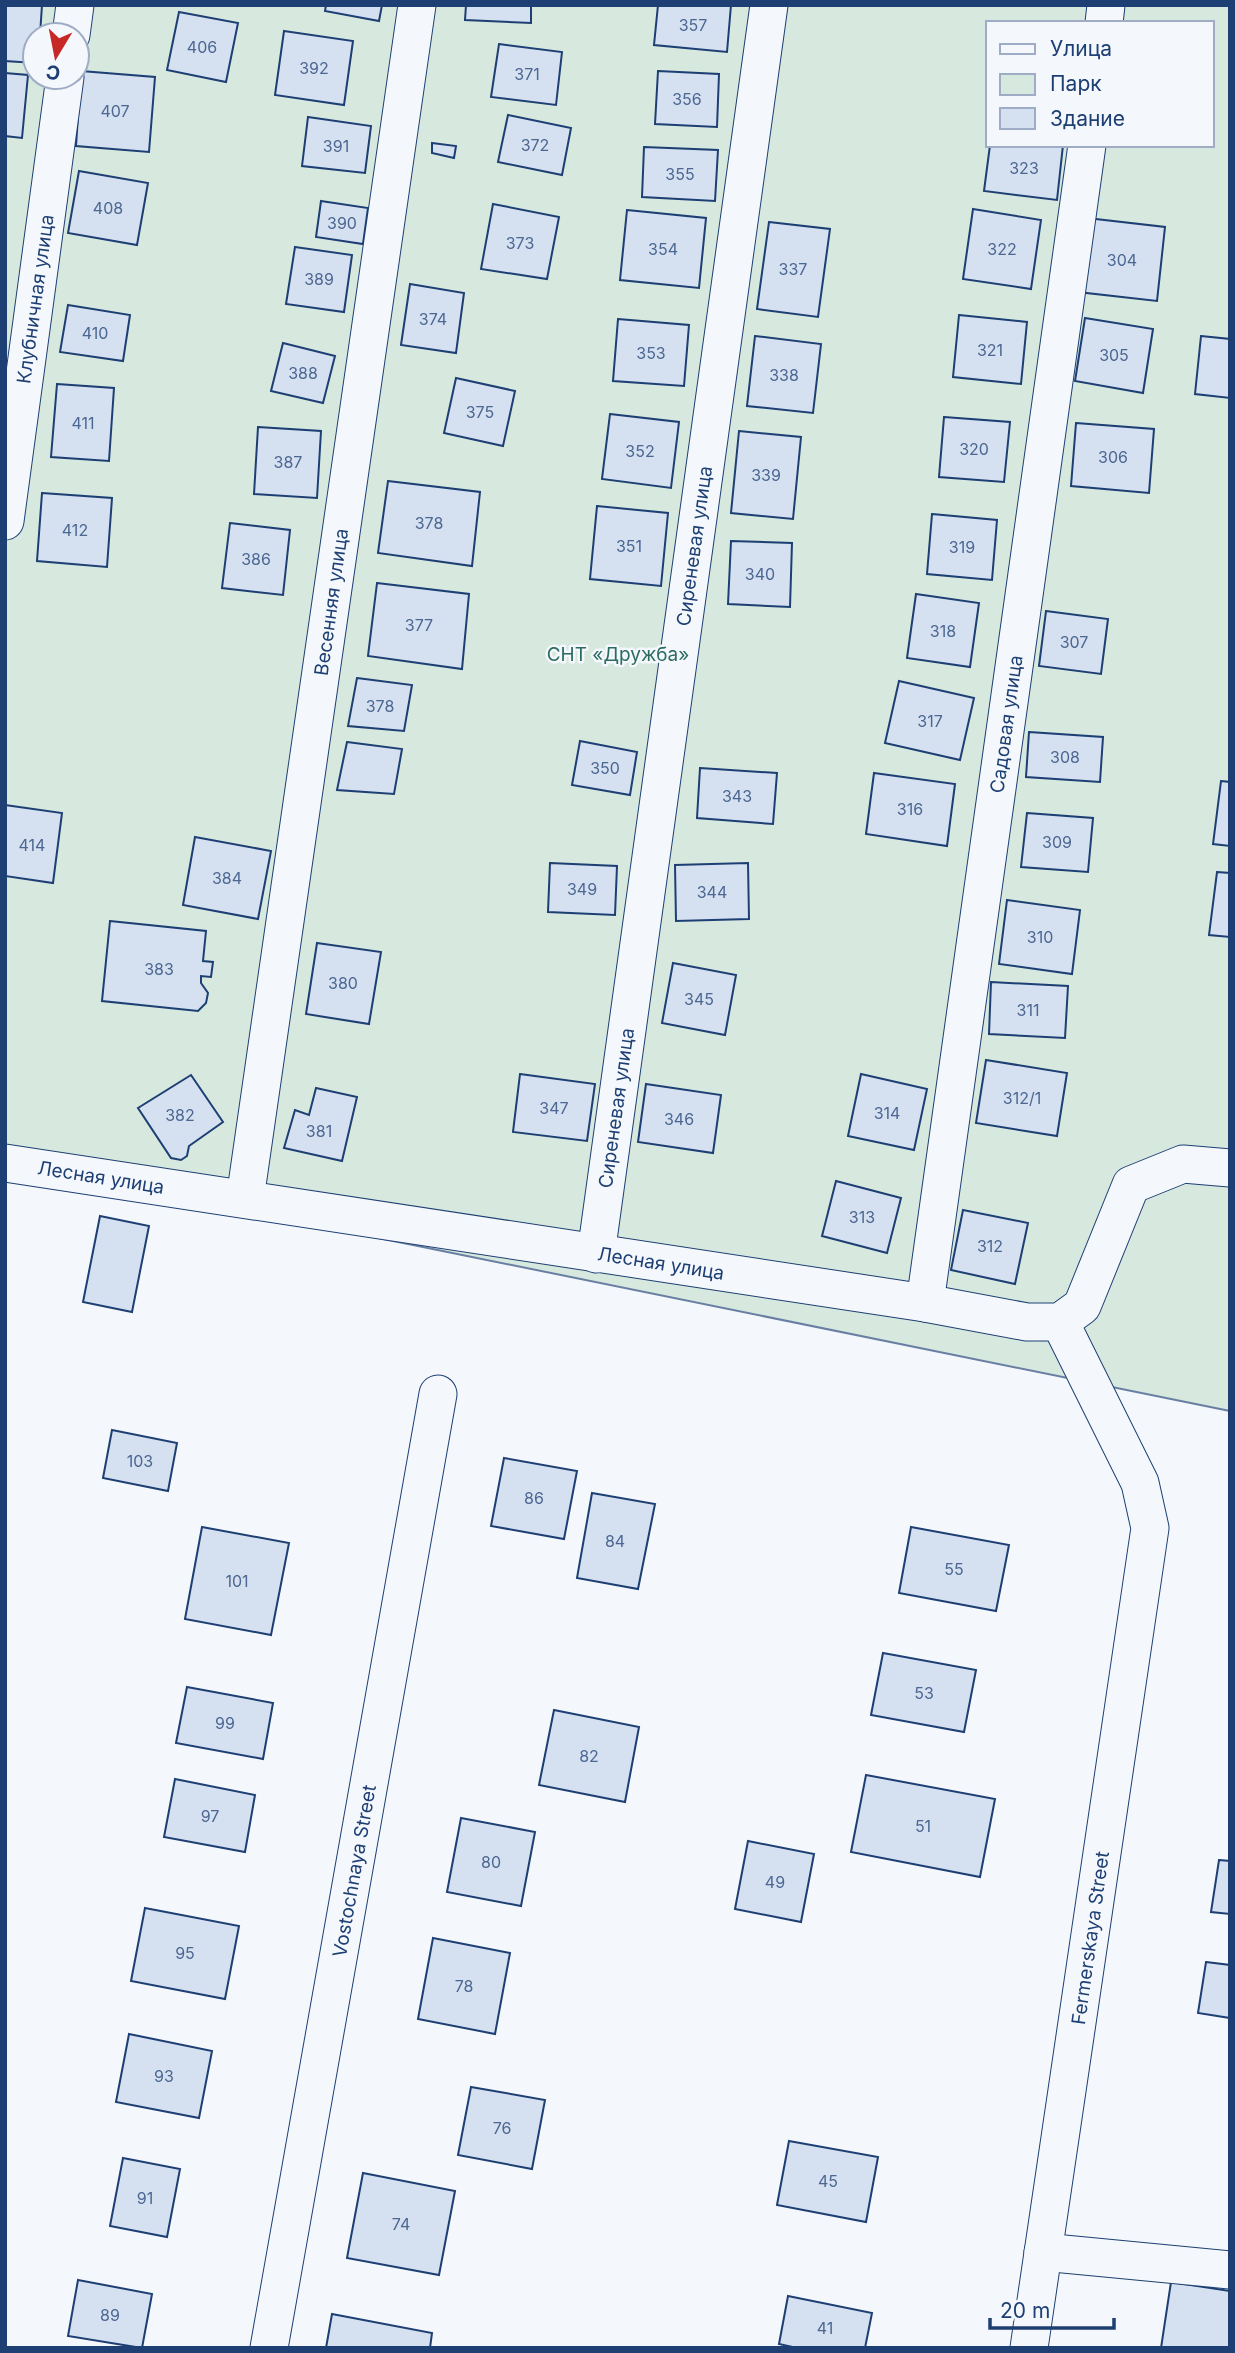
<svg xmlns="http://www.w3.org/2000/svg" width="1235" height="2353" font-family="Inter,sans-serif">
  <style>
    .green { fill: #d7e8df; stroke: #687fa3; stroke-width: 2; fill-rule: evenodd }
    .building { fill: #d5e0f0; stroke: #1d3f73; stroke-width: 2 }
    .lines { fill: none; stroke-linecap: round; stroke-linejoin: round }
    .street-casing { stroke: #1d3f73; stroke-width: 39 }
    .street { stroke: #f4f7fb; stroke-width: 37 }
    .labels { text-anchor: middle; stroke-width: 5; stroke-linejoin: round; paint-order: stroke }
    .number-label { font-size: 16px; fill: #4b6792 }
    .street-label { font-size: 19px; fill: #1d3f73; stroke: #f4f7fb }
    .park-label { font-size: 19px; fill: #2c6c60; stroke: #f4f7fb }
  </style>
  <rect width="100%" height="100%" fill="#f4f7fb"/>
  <!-- green -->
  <path class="green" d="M 5,5 L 1230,5 L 1230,1411 L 5,1162 ZM 988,23 L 1212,23 L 1212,145 L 988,145 ZM 35,35 L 77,35 L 77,77 L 35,77 Z"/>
  <!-- building -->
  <g class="building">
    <path d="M 5,5 L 42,5 L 40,35 L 35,35 L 35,63 L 5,61 Z"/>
    <path d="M 326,5 L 382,5 L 379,21 L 325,11 Z"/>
    <path d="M 466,5 L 531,5 L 531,23 L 465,20 Z"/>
    <path d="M 658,5 L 731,5 L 727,52 L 654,45 Z"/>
    <path d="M 179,12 L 238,23 L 226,82 L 167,70 Z"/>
    <path d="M 284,31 L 353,41 L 344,105 L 275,95 Z"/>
    <path d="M 499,44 L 562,52 L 556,105 L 491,97 Z"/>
    <path d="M 81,71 L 155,77 L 149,152 L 76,146 Z"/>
    <path d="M 658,71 L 719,74 L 717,127 L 655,124 Z"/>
    <path d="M 5,73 L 28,75 L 22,138 L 5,136 Z"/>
    <path d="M 508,115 L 571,128 L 562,175 L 498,162 Z"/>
    <path d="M 308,117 L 371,126 L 365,173 L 302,166 Z"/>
    <path d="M 432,143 L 456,146 L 454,158 L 432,153 Z"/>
    <path d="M 990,145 L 1063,145 L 1057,200 L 984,191 Z"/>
    <path d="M 644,147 L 718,150 L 715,201 L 642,197 Z"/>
    <path d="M 79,171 L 148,183 L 137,245 L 68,233 Z"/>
    <path d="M 321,201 L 368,208 L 363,244 L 316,237 Z"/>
    <path d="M 493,204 L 559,217 L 547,279 L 481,269 Z"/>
    <path d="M 973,209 L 1041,220 L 1031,289 L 963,279 Z"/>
    <path d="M 627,210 L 706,218 L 699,288 L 620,280 Z"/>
    <path d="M 1087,218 L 1165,227 L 1157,301 L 1078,292 Z"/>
    <path d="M 769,222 L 830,229 L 818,317 L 757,309 Z"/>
    <path d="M 295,247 L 352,255 L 344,312 L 286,304 Z"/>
    <path d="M 410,284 L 464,293 L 456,353 L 401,345 Z"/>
    <path d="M 68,305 L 130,315 L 123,361 L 60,352 Z"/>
    <path d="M 959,315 L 1027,322 L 1021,384 L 953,377 Z"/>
    <path d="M 1085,318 L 1153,329 L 1143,393 L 1075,381 Z"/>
    <path d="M 618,319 L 689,325 L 684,386 L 613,381 Z"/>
    <path d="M 755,336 L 821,344 L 813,413 L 747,406 Z"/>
    <path d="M 1201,336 L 1230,339 L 1230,398 L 1195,394 Z"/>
    <path d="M 283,343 L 335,356 L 323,403 L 271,391 Z"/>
    <path d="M 456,378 L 515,391 L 503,446 L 444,433 Z"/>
    <path d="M 57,384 L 114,388 L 109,461 L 51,457 Z"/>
    <path d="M 610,414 L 679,422 L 671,488 L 602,479 Z"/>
    <path d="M 944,417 L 1010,422 L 1004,482 L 939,477 Z"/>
    <path d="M 1076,423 L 1154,429 L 1149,493 L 1071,486 Z"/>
    <path d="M 258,427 L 321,431 L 317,498 L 254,494 Z"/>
    <path d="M 739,431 L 801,437 L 793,519 L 731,513 Z"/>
    <path d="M 388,481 L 480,492 L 472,566 L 378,553 Z"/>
    <path d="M 42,493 L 112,498 L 107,567 L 37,561 Z"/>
    <path d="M 597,506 L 668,513 L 661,586 L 590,579 Z"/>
    <path d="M 932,514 L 997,520 L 992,580 L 927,574 Z"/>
    <path d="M 230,523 L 290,530 L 283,595 L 222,588 Z"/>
    <path d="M 731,541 L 792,543 L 790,607 L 728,604 Z"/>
    <path d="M 377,583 L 469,594 L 462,669 L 368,656 Z"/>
    <path d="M 916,594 L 979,603 L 970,667 L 907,658 Z"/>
    <path d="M 1046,611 L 1108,619 L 1101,674 L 1039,666 Z"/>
    <path d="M 357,678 L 412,685 L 404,731 L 348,726 Z"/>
    <path d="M 899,681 L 974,698 L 960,760 L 885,743 Z"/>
    <path d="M 1029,732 L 1103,737 L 1100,782 L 1026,777 Z"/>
    <path d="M 580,741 L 637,752 L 630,795 L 572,785 Z"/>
    <path d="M 347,742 L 402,749 L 394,794 L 337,790 Z"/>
    <path d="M 700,768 L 777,773 L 773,824 L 697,818 Z"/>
    <path d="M 874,773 L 955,784 L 947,846 L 866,834 Z"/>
    <path d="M 1221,781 L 1230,782 L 1230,846 L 1213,844 Z"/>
    <path d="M 5,805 L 62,813 L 53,883 L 5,876 Z"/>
    <path d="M 1027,813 L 1093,818 L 1088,872 L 1021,867 Z"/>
    <path d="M 195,837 L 271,851 L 258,919 L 183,905 Z"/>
    <path d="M 550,863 L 617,866 L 615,915 L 548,912 Z"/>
    <path d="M 748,863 L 749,919 L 676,921 L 675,865 Z"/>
    <path d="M 1217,872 L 1230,873 L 1230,937 L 1209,935 Z"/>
    <path d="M 1007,900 L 1080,910 L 1072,974 L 999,964 Z"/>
    <path d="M 110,921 L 206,931 L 203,961 L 213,962 L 211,977 L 201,976 L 201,983 L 208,993 L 206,1003 L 198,1011 L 102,1001 Z"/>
    <path d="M 317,943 L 381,952 L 369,1024 L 306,1014 Z"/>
    <path d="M 673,963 L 736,975 L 725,1035 L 662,1023 Z"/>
    <path d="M 991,982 L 1068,986 L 1065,1038 L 989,1034 Z"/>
    <path d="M 986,1060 L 1067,1073 L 1057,1136 L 976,1123 Z"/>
    <path d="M 520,1074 L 595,1084 L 587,1141 L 513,1132 Z"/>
    <path d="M 861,1074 L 927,1089 L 914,1150 L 848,1136 Z"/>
    <path d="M 191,1075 L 223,1122 L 189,1146 L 187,1156 L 181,1160 L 171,1158 L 138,1108 Z"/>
    <path d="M 646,1084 L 721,1095 L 713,1153 L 638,1142 Z"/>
    <path d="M 316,1088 L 357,1097 L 342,1161 L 284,1148 L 295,1110 L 309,1115 Z"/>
    <path d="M 836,1181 L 901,1198 L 887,1253 L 822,1236 Z"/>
    <path d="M 963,1210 L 1028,1223 L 1015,1284 L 951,1270 Z"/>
    <path d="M 100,1216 L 149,1226 L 132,1312 L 83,1302 Z"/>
    <path d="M 112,1430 L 177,1443 L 168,1491 L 103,1478 Z"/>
    <path d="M 504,1458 L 577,1471 L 564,1539 L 491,1526 Z"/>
    <path d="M 592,1493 L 655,1504 L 638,1589 L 577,1578 Z"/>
    <path d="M 202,1527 L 289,1543 L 271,1635 L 185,1619 Z"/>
    <path d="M 911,1527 L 1009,1545 L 996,1611 L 899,1593 Z"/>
    <path d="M 883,1653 L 976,1670 L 964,1732 L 871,1715 Z"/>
    <path d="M 187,1687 L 273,1703 L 263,1759 L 176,1743 Z"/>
    <path d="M 554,1710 L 639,1727 L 625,1802 L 539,1785 Z"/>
    <path d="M 866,1775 L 995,1799 L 980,1877 L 851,1852 Z"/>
    <path d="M 175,1779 L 255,1795 L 245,1852 L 164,1837 Z"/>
    <path d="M 461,1818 L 535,1832 L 521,1906 L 447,1892 Z"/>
    <path d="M 748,1841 L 814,1854 L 801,1922 L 735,1909 Z"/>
    <path d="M 1219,1860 L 1230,1861 L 1230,1914 L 1211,1912 Z"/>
    <path d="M 145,1908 L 239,1926 L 225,1999 L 131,1981 Z"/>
    <path d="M 433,1938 L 510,1953 L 495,2034 L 418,2019 Z"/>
    <path d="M 1206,1962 L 1230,1965 L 1230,2018 L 1198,2013 Z"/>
    <path d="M 129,2034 L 212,2051 L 199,2118 L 116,2102 Z"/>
    <path d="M 471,2087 L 545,2100 L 532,2169 L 458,2155 Z"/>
    <path d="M 789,2141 L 878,2157 L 866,2222 L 777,2205 Z"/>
    <path d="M 123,2158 L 180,2169 L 167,2237 L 110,2226 Z"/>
    <path d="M 363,2173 L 455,2191 L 439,2275 L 347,2258 Z"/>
    <path d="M 78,2280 L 152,2294 L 142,2348 L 68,2336 Z"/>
    <path d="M 1171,2282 L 1230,2291 L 1230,2348 L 1161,2348 Z"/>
    <path d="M 788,2296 L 872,2313 L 865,2348 L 797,2348 L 779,2344 Z"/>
    <path d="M 332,2314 L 432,2333 L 430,2348 L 326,2348 Z"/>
  </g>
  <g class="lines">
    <!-- street casing -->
    <g class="street-casing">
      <g id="street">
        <path d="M 1104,23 L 1106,5"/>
        <path d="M 71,35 L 75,5"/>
        <path d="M 5,521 L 65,77"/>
        <path d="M 5,1163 L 925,1303 L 1027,1322 L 1060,1322 L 1082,1306 L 1131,1185 L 1183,1164 L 1230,1168"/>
        <path d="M 245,1199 L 417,5"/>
        <path d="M 596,1254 L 769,5"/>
        <path d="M 925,1303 L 1087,145"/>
        <path d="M 1043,2252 L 1230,2270"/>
        <path d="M 269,2348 L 438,1394"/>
        <path d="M 1029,2348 L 1150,1528 L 1140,1483 L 1060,1322"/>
      </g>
    </g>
    <!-- street -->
    <use href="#street" class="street"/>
  </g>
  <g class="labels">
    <!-- number labels -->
    <g class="number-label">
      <text x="693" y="31">357</text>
      <text x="202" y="53">406</text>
      <text x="314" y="74">392</text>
      <text x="527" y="80">371</text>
      <text x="687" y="105">356</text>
      <text x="115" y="117">407</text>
      <text x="535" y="151">372</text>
      <text x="336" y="152">391</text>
      <text x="1024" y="174">323</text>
      <text x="680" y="180">355</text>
      <text x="108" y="214">408</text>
      <text x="342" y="229">390</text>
      <text x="520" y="249">373</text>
      <text x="663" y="255">354</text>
      <text x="1002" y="255">322</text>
      <text x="1122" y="266">304</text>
      <text x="793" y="275">337</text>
      <text x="319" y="285">389</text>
      <text x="433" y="325">374</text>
      <text x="95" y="339">410</text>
      <text x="990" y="356">321</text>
      <text x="651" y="359">353</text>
      <text x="1114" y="361">305</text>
      <text x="303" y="379">388</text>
      <text x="784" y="381">338</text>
      <text x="480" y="418">375</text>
      <text x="83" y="429">411</text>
      <text x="974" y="455">320</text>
      <text x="640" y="457">352</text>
      <text x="1113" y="463">306</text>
      <text x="288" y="468">387</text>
      <text x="766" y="481">339</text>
      <text x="429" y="529">378</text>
      <text x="75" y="536">412</text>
      <text x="629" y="552">351</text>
      <text x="962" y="553">319</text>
      <text x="256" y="565">386</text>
      <text x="760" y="580">340</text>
      <text x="419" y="631">377</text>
      <text x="943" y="637">318</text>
      <text x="1074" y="648">307</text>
      <text x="380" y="712">378</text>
      <text x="930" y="727">317</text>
      <text x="1065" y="763">308</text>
      <text x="605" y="774">350</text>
      <text x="737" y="802">343</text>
      <text x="910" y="815">316</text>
      <text x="1057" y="848">309</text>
      <text x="32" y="851">414</text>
      <text x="227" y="884">384</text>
      <text x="582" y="895">349</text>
      <text x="712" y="898">344</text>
      <text x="1040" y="943">310</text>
      <text x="159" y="975">383</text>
      <text x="343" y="989">380</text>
      <text x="699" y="1005">345</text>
      <text x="1028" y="1016">311</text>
      <text x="1022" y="1104">312/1</text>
      <text x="554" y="1114">347</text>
      <text x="887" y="1119">314</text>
      <text x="180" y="1121">382</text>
      <text x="679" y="1125">346</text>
      <text x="319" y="1137">381</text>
      <text x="862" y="1223">313</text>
      <text x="990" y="1252">312</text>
      <text x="140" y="1467">103</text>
      <text x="534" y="1504">86</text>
      <text x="615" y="1547">84</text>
      <text x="954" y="1575">55</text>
      <text x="237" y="1587">101</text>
      <text x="924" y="1699">53</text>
      <text x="225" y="1729">99</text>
      <text x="589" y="1762">82</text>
      <text x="210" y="1822">97</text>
      <text x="923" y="1832">51</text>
      <text x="491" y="1868">80</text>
      <text x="775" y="1888">49</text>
      <text x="185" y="1959">95</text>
      <text x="464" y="1992">78</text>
      <text x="164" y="2082">93</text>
      <text x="502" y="2134">76</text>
      <text x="828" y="2187">45</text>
      <text x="145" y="2204">91</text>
      <text x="401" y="2230">74</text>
      <text x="110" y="2321">89</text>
      <text x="825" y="2334">41</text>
    </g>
    <!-- street labels -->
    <g class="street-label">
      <text transform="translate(35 299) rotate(-82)" y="7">Клубничная улица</text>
      <text transform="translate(694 546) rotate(-82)" y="7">Сиреневая улица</text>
      <text transform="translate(331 602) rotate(-82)" y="7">Весенняя улица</text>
      <text transform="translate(1006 724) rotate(-82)" y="7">Садовая улица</text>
      <text transform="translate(616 1108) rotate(-82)" y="7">Сиреневая улица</text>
      <text transform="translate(101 1177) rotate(9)" y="7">Лесная улица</text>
      <text transform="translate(661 1263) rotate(9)" y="7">Лесная улица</text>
      <text transform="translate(354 1871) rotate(-80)" y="7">Vostochnaya Street</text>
      <text transform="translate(1090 1938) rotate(-82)" y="7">Fermerskaya Street</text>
    </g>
    <!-- park labels -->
    <g class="park-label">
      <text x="618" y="661">СНТ «Дружба»</text>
    </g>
  </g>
  <!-- border -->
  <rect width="1235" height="2353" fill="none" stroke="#1d3f73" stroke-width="14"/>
  <!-- legend -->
  <rect x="986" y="21" width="228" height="126" fill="#f4f7fb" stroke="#9eadc5" stroke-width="2"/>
  <rect x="1000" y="44" width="35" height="10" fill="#f4f7fb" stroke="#9eadc5" stroke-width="2"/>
  <text x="1050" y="56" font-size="21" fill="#1d3f73">Улица</text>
  <rect x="1000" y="74" width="35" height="21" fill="#d7e8df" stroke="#9eadc5" stroke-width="2"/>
  <text x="1050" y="91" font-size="21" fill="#1d3f73">Парк</text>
  <rect x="1000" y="108" width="35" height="21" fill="#d5e0f0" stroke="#9eadc5" stroke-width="2"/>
  <text x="1050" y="126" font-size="21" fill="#1d3f73">Здание</text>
  <!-- north arrow -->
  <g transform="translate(56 56) rotate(190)"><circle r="33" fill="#f4f7fb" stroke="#9eadc5" stroke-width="2"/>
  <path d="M0-5L12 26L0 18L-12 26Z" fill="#c62828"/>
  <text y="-10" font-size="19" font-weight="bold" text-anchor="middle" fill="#1d3f73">С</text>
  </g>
  <!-- scale -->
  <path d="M990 2318v10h124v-10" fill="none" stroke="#1d3f73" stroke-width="3.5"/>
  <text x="1000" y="2318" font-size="21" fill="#1d3f73" stroke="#f4f7fb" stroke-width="5" paint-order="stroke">20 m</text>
</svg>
